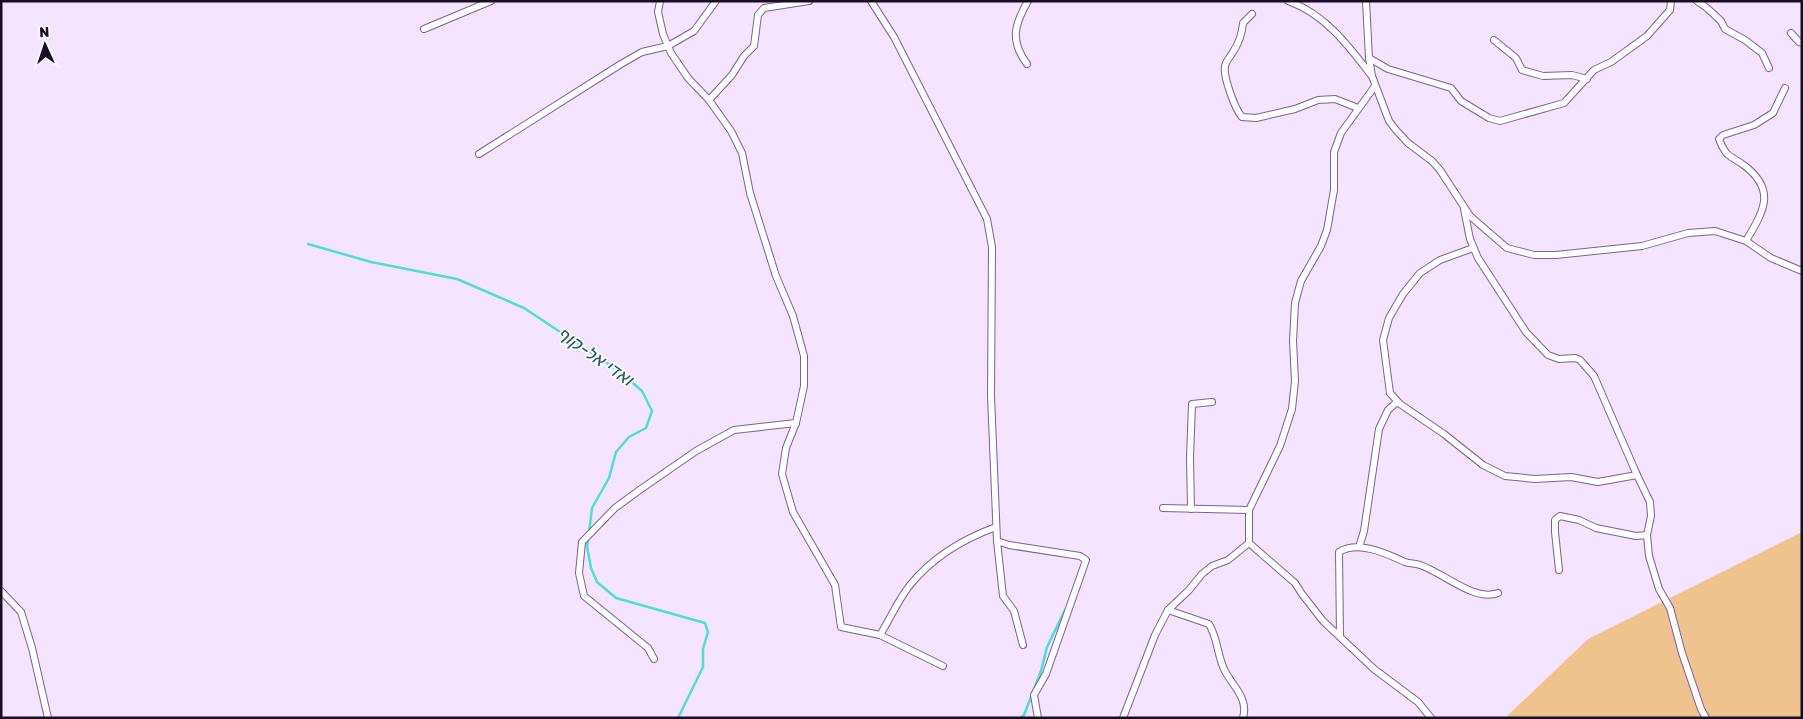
<svg xmlns="http://www.w3.org/2000/svg" width="1803" height="719" font-family="Rubik,'Noto Sans Hebrew',sans-serif">
  <style>
    .green { fill: #efc38e }
    .lines { fill: none; stroke-linecap: round; stroke-linejoin: round }
    .stream { stroke: #50dcd7; stroke-width: 2.5 }
    .minor-casing { stroke: #825d98; stroke-width: 8 }
    .minor { stroke: #fff; stroke-width: 6 }
    .labels { text-anchor: middle; stroke-width: 4; stroke-linejoin: round; paint-order: stroke }
    .water-label { font-size: 18px; font-style: italic; fill: #225c5a; stroke: #f8f8f8 }
  </style>
  <rect width="100%" height="100%" fill="#f4e4ff"/>
  <!-- green -->
  <path class="green" d="M 1802,532 L 1802,718 L 1505,718 L 1588,639 Z"/>
  <g class="lines">
    <!-- stream -->
    <g class="stream">
      <path d="M 308,244 L 371,262 L 457,279 L 524,308 L 619,371 L 642,391 L 652,411 L 646,428 L 629,437 L 616,452 L 609,478 L 592,508 L 589,533"/>
      <path d="M 588,538 L 587,546 L 591,568 L 597,582 L 616,598 L 705,623 L 708,632 L 703,649 L 703,667 L 678,718"/>
      <path d="M 1020,718 L 1024,715 L 1041,671 L 1047,647 L 1065,610"/>
    </g>
    <!-- minor casing -->
    <g class="minor-casing">
      <g id="minor">
        <path d="M 660,1 L 658,12 L 663,34 L 671,53 L 688,78 L 709,100 L 731,131 L 742,153 L 750,193 L 776,276 L 793,316 L 804,356 L 804,386 L 796,423 L 786,448 L 782,474 L 793,512 L 835,585 L 841,627 L 880,635 L 943,666"/>
        <path d="M 871,1 L 894,37 L 987,219 L 992,247 L 991,396 L 997,541 L 1009,545 L 1080,556 L 1086,560 L 1046,674 L 1034,695 L 1038,718"/>
        <path d="M 1288,1 C 1325,14 1348,45 1371,75"/>
        <path d="M 1366,1 L 1369,58 L 1372,76 L 1389,121 L 1396,130 L 1408,143 L 1432,161 L 1440,170 L 1470,216 L 1507,248 L 1534,255 L 1556,255 L 1642,246 L 1688,233 L 1715,231 L 1746,241 L 1771,258 L 1802,271"/>
        <path d="M 1697,1 L 1707,8 L 1721,21 L 1725,29 L 1745,40 L 1762,53 L 1769,68"/>
        <path d="M 1252,14 L 1243,23 C 1242,34 1239,43 1233,52 C 1230,57 1226,61 1225,66 C 1223,77 1235,109 1242,117 L 1256,118 L 1295,109 L 1318,100 L 1335,99 L 1358,108"/>
        <path d="M 424,29 L 491,1"/>
        <path d="M 1791,33 L 1799,42 L 1802,43"/>
        <path d="M 1494,40 L 1516,58 L 1522,70 L 1543,76 L 1572,75 L 1587,79"/>
        <path d="M 1369,58 L 1388,69 L 1451,88 L 1461,101 L 1489,118 L 1500,121 L 1564,103 L 1594,70 L 1611,62 L 1647,36 L 1670,10 L 1671,1"/>
        <path d="M 1027,64 C 1010,41 1014,25 1028,1"/>
        <path d="M 709,100 L 732,75 L 744,56 L 754,46 L 758,15 L 764,8 L 809,1"/>
        <path d="M 479,154 L 621,64 L 642,52 L 668,46 L 694,31 L 716,1"/>
        <path d="M 1464,209 L 1470,239 L 1478,258 L 1526,332 L 1548,355 L 1559,359 L 1575,358 L 1580,360 L 1594,376 L 1637,475 L 1650,502 L 1651,516 L 1647,535"/>
        <path d="M 1746,241 C 1763,212 1777,191 1745,166 C 1729,154 1727,159 1719,139 L 1723,135 L 1754,125 L 1773,113 L 1785,88"/>
        <path d="M 1473,248 L 1440,260 L 1420,273 L 1403,294 L 1389,318 L 1383,340 L 1390,393 L 1400,404 L 1444,434 L 1483,465 L 1505,476 L 1535,479 L 1571,477 L 1598,482 L 1637,475"/>
        <path d="M 1163,508 L 1249,510"/>
        <path d="M 1191,509 L 1190,457 L 1192,404 L 1212,402"/>
        <path d="M 997,541 L 1003,596 L 1014,611 L 1023,645"/>
        <path d="M 1249,543 L 1295,583 L 1302,594 L 1323,621 L 1374,669 L 1418,702 L 1431,718"/>
        <path d="M 1359,547 L 1364,531 L 1379,429 L 1388,410 L 1397,402"/>
        <path d="M 1559,570 L 1555,532 L 1555,520 L 1560,516 L 1579,520 L 1596,528 L 1636,536 L 1647,535 L 1649,556 L 1659,589 L 1670,608 L 1682,653 L 1701,709 L 1706,718"/>
        <path d="M 1,591 L 21,612 L 32,648 L 48,718"/>
        <path d="M 1168,610 L 1209,624 C 1218,639 1217,654 1224,669 C 1231,685 1249,697 1243,718"/>
        <path d="M 880,635 C 890,619 898,600 910,585 C 932,558 963,539 996,527"/>
        <path d="M 1340,636 L 1339,552 C 1359,540 1387,554 1405,562 C 1410,564 1415,563 1420,565 C 1444,573 1474,602 1498,593"/>
        <path d="M 654,659 L 648,648 L 584,596 L 579,573 L 582,542 L 615,508 L 641,489 L 696,451 L 734,430 L 796,423"/>
        <path d="M 1123,718 L 1155,635 L 1168,610 L 1189,590 L 1202,574 L 1212,566 L 1228,560 L 1249,543 L 1249,510 L 1280,446 L 1292,409 L 1295,381 L 1293,341 L 1295,303 L 1301,281 L 1321,246 L 1327,230 L 1334,190 L 1334,152 L 1341,133 L 1375,86"/>
      </g>
    </g>
    <!-- minor -->
    <use href="#minor" class="minor"/>
  </g>
  <g class="labels">
    <!-- water labels -->
    <g class="water-label">
      <text transform="translate(596 357) rotate(35)" y="6">ואדי אל-קוף</text>
    </g>
  </g>
  <!-- border -->
  <rect width="1803" height="719" fill="none" stroke="#1a0c23" stroke-width="5"/>
  <!-- north arrow -->
  <g transform="translate(45 45) rotate(357)" stroke="#f8f8f8" stroke-width="4" paint-order="stroke">
  <path d="M0-4L9 19L0 12L-9 19Z" fill="#1a0c23"/>
  <text y="-8" font-size="14" font-weight="bold" text-anchor="middle" fill="#1a0c23">N</text>
  </g>
</svg>
